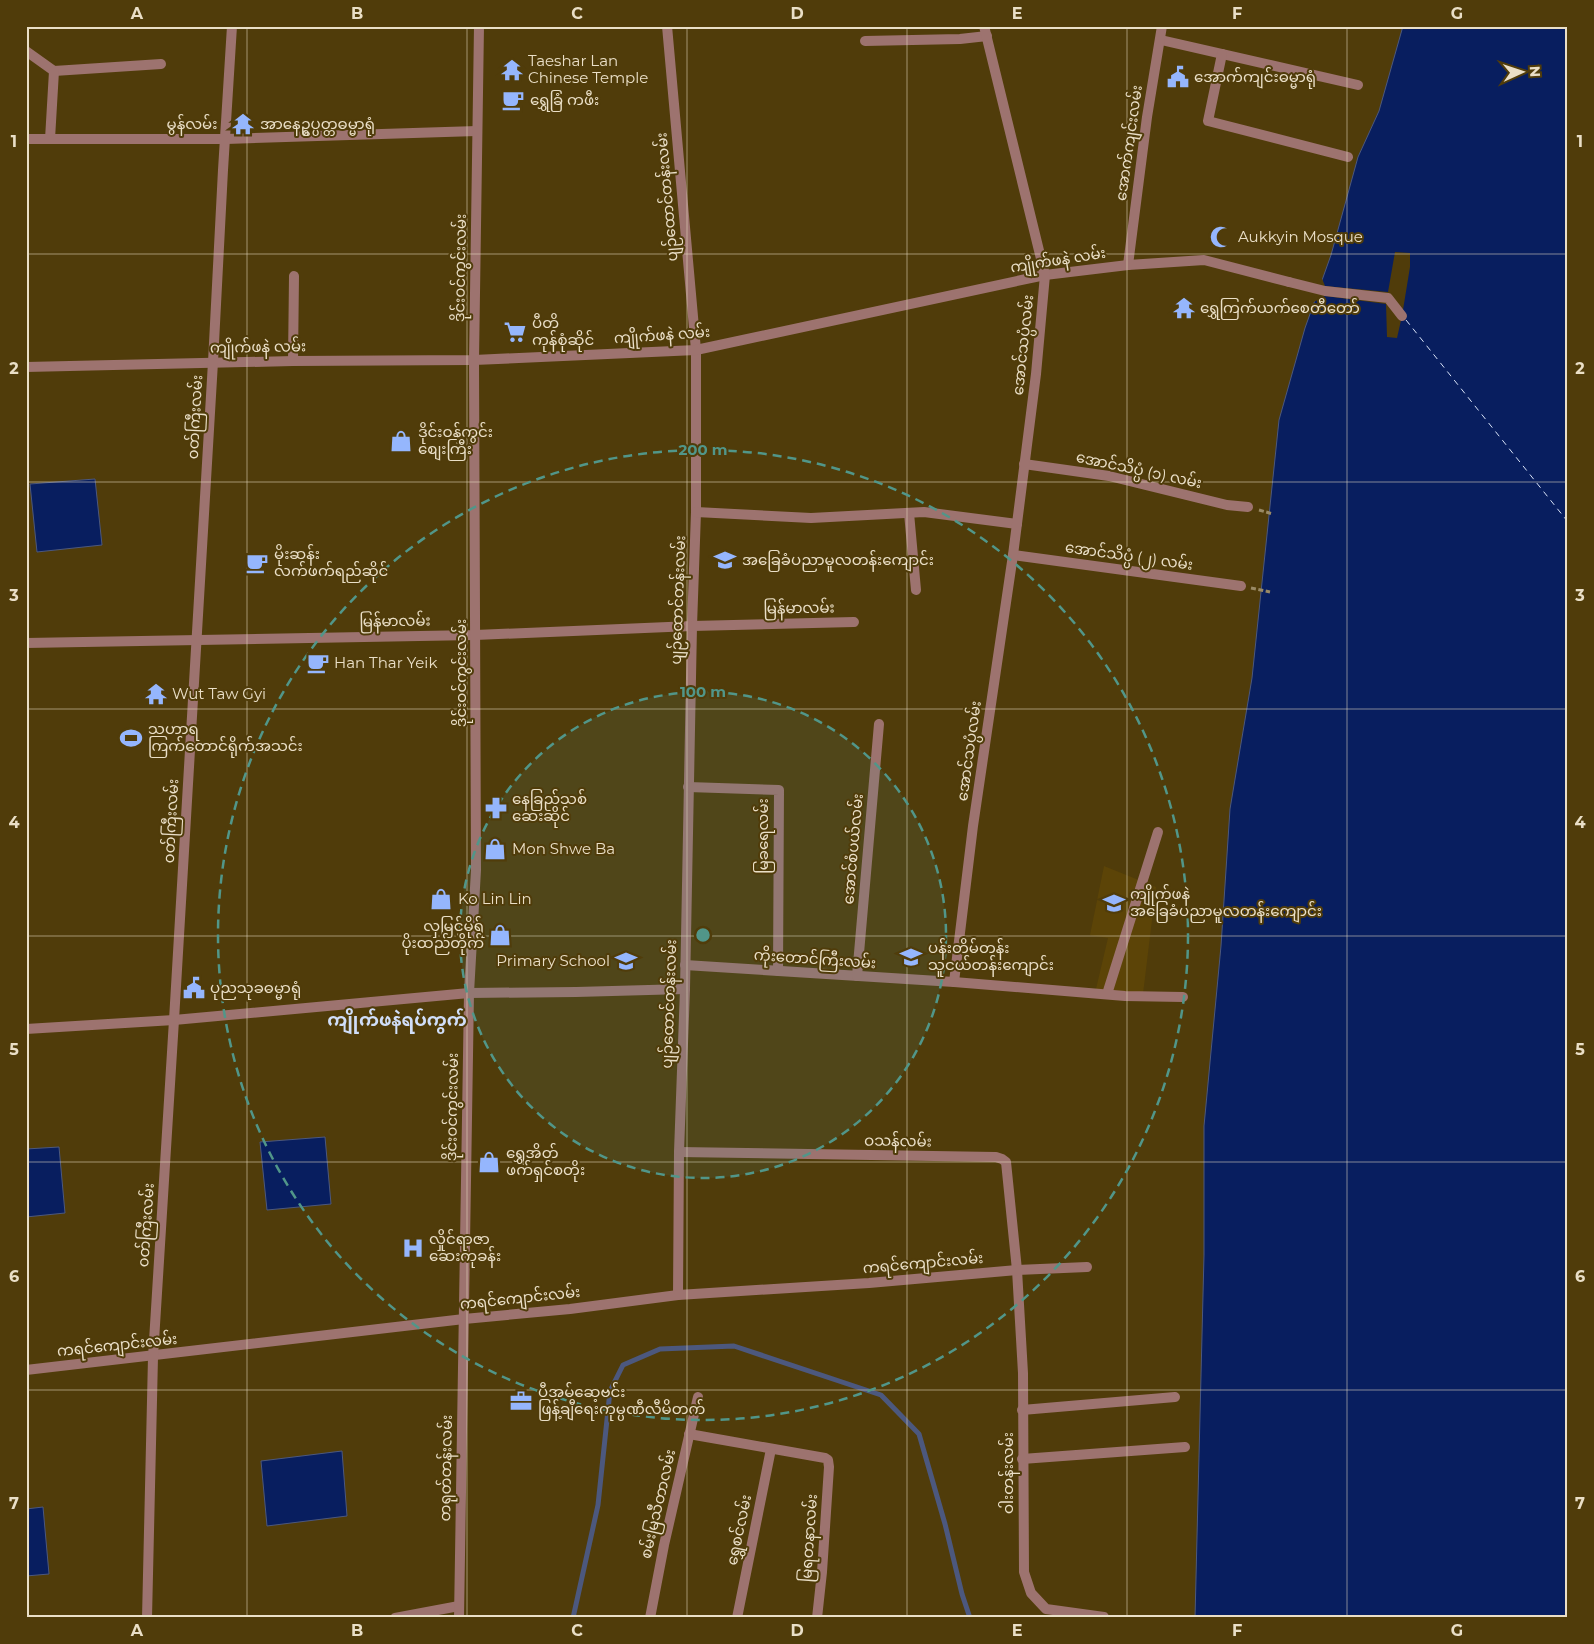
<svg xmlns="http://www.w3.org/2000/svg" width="1594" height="1644" font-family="Montserrat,'Noto Sans Myanmar',sans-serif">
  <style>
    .built { fill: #5c4407 }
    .water { fill: #081e5f; stroke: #4c587e }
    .pier { fill: #503c0a }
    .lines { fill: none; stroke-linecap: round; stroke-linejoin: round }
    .stream { stroke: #4c587e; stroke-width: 5 }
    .ferry { stroke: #d9e3f8; stroke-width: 1; stroke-dasharray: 6 5; stroke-linecap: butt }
    .path { stroke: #9a8a65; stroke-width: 3; stroke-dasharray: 5 2.5; stroke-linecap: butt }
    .service { stroke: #9d736f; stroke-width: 10 }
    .minor { stroke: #9d736f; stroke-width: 10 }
    .tertiary { stroke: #9d736f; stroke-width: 10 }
    .grid { fill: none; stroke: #eadfc7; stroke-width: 1; stroke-opacity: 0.55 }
    .ring { fill: none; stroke: #519689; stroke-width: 2.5; stroke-dasharray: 9 6 }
    .labels { text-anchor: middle; stroke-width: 4; stroke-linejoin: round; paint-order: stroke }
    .poi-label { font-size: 15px; fill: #eadfc7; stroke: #503c0a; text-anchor: start }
    .street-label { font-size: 15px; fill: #eadfc7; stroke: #503c0a }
    .quarter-label { font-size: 18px; font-weight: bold; fill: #d0def9; stroke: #503c0a }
    .centre { fill: #519689; stroke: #503c0a; stroke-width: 2.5 }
    .ring-label { font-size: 15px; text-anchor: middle; font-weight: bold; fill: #519689; stroke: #503c0a; stroke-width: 4; stroke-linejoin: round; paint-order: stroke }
    .neatline { fill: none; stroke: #eadfc7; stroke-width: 2 }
    .grid-label { font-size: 16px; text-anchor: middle; font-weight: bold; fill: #eadfc7 }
  </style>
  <rect width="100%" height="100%" fill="#503c0a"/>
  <!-- built -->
  <path class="built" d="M 1104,866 L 1156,887 L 1143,994 L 1096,989 L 1108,938 L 1090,935 Z"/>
  <!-- water -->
  <g class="water">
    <path d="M 1403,26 L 1568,26 L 1568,1618 L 1195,1618 L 1204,1255 L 1204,1126 L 1221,946 L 1230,809 L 1252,678 L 1279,420 L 1305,328 L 1331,255 L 1358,157 L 1379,111 Z"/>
    <path d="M 95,479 L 102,545 L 37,552 L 30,484 Z"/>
    <path d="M 325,1137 L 331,1204 L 267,1210 L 260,1142 Z"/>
    <path d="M 59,1147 L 65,1213 L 26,1217 L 26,1149 Z"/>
    <path d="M 342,1451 L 347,1516 L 267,1526 L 261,1461 Z"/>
    <path d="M 43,1507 L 49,1574 L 26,1576 L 26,1509 Z"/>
  </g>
  <!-- pier -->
  <path class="pier" d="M 1395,252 L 1410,253 L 1410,267 L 1402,316 L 1397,338 L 1387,337 L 1386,304 L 1325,296 L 1312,303 L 1321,276 L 1325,286 L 1388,292 Z"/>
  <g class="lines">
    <!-- stream -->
    <path class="stream" d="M 573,1618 L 598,1505 L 610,1391 L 623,1365 L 660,1349 L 734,1346 L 881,1395 L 919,1434 L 945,1524 L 962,1594 L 970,1618"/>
    <!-- ferry -->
    <path class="ferry" d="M 1406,320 L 1568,522"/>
    <!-- path -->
    <g class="path">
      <path d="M 1259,510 L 1273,514"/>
      <path d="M 1251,588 L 1270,592"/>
    </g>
    <!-- service -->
    <g class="service">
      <path d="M 865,41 L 960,39 L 987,36"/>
      <path d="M 26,51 L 54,71 L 161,64"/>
      <path d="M 50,139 L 54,71"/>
      <path d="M 1289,282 L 1325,291 L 1388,298 L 1402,316"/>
      <path d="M 293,361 L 294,276"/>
      <path d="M 909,513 L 916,590"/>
      <path d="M 1107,994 L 1158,832"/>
      <path d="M 1022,1410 L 1175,1397"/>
      <path d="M 1022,1459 L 1185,1447"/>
    </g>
    <!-- minor -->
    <g class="minor">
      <path d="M 667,26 L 696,350 L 696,512 L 692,626 L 685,989 L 679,1152 L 678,1295"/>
      <path d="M 1161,40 L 1358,85"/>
      <path d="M 1222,54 L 1208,121 L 1348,157"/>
      <path d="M 26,139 L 226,139 L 477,131"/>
      <path d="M 1128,265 L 1147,117 L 1162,26"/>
      <path d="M 26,367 L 293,361 L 474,360 L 696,350 L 1045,275 L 1128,265 L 1204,260 L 1289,282"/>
      <path d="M 1024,464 L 1109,476 L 1227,505 L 1248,507"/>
      <path d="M 696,512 L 811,518 L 924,512 L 1017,524"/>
      <path d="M 1013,555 L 1241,586"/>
      <path d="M 26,643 L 475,635 L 692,626 L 854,622"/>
      <path d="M 688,787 L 779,790 L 778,971"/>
      <path d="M 685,965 L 954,982 L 1125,996 L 1183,997"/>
      <path d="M 857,976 L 879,724"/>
      <path d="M 954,982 L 973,826 L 1013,555 L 1036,374 L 1045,275 L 984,26"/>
      <path d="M 26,1029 L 174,1020 L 469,993 L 576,992 L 685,989"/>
      <path d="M 679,1152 L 996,1157 L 1002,1159 L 1006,1162 L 1017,1270 L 1023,1373 L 1024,1572 L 1031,1593 L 1046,1609 L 1104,1617"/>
      <path d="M 26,1370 L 464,1319 L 570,1309 L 678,1295 L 869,1283 L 1017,1270 L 1087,1267"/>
      <path d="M 689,1434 L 825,1458 L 828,1460 L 829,1467 L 822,1572 L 817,1618"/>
      <path d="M 147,1618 L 153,1357 L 174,1020 L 213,362 L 223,170 L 232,26"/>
      <path d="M 395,1618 L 459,1606"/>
      <path d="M 650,1618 L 664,1545 L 698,1397"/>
      <path d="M 737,1618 L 771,1449"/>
    </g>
    <!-- tertiary -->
    <path class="tertiary" d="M 459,1618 L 469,993 L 476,870 L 474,360 L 479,26"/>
  </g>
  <!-- grid -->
  <path class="grid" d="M 247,26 L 247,1618M 467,26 L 467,1618M 687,26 L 687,1618M 907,26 L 907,1618M 1127,26 L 1127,1618M 1347,26 L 1347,1618M 26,254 L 1568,254M 26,482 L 1568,482M 26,709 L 1568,709M 26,936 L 1568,936M 26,1162 L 1568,1162M 26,1390 L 1568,1390"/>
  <!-- distance rings -->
  <circle cx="703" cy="935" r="243" fill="#519689" fill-opacity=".12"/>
  <g class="ring">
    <circle cx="703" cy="935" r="243"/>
    <circle cx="703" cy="935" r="485"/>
  </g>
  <!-- icons -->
  <defs>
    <g id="temple-bare" transform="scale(1.725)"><path d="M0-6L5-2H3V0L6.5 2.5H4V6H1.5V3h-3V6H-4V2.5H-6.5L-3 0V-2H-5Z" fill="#95b6fd" stroke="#503c0a" stroke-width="2.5" paint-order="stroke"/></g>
    <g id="civic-bare" transform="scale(1.725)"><path d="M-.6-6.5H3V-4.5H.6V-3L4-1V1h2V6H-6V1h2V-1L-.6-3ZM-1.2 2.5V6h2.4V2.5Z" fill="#95b6fd" stroke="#503c0a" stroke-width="2.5" paint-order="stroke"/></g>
    <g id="cafe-bare" transform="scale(1.725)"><path d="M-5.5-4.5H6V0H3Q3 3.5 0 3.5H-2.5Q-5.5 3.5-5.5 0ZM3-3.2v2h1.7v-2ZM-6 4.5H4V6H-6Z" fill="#95b6fd" stroke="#503c0a" stroke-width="2.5" paint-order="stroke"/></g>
    <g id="mosque-bare" transform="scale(1.725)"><path d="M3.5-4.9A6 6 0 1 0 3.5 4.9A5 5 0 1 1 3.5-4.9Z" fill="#95b6fd" stroke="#503c0a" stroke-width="2.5" paint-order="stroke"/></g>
    <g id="supermarket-bare" transform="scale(1.725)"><path d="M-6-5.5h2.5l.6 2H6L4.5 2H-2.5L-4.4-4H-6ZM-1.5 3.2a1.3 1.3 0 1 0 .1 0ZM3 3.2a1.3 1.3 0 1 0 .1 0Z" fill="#95b6fd" stroke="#503c0a" stroke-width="2.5" paint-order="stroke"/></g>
    <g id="shop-bare" transform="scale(1.725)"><path d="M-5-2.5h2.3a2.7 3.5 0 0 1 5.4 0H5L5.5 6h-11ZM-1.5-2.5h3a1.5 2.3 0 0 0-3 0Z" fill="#95b6fd" stroke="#503c0a" stroke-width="2.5" paint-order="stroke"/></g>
    <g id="school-bare" transform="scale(1.725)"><path d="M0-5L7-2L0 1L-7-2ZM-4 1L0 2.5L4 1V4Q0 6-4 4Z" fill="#95b6fd" stroke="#503c0a" stroke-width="2.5" paint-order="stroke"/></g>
    <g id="stadium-bare" transform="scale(1.725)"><path d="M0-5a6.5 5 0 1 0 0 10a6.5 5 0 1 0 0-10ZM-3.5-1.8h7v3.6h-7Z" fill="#95b6fd" stroke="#503c0a" stroke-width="2.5" paint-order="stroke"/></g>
    <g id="pharmacy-bare" transform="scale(1.725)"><path d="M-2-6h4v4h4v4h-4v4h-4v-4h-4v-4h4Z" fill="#95b6fd" stroke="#503c0a" stroke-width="2.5" paint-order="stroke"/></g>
    <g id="hospital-bare" transform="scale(1.725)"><path d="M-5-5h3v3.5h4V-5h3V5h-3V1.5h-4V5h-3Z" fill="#95b6fd" stroke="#503c0a" stroke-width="2.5" paint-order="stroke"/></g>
    <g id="office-bare" transform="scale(1.725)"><path d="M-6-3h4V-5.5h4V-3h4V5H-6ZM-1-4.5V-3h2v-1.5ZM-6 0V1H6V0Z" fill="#95b6fd" stroke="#503c0a" stroke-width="2.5" paint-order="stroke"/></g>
  </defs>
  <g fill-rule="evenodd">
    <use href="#temple-bare" x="512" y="70"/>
    <use href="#civic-bare" x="1178" y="77"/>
    <use href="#cafe-bare" x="513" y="100"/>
    <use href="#temple-bare" x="243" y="124"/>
    <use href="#mosque-bare" x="1221" y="237"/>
    <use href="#temple-bare" x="1184" y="308"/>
    <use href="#supermarket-bare" x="515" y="332"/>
    <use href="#shop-bare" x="401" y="441"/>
    <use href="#school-bare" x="725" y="560"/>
    <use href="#cafe-bare" x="257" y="563"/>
    <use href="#cafe-bare" x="318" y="663"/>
    <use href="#temple-bare" x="156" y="694"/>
    <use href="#stadium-bare" x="131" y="738"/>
    <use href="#pharmacy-bare" x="496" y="808"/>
    <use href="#shop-bare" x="495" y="849"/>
    <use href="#shop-bare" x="441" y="899"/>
    <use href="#school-bare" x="1114" y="903"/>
    <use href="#shop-bare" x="500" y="935"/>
    <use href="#school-bare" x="911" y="957"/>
    <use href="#school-bare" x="626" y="961"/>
    <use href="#civic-bare" x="194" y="988"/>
    <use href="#shop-bare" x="489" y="1162"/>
    <use href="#hospital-bare" x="413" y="1248"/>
    <use href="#office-bare" x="521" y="1401"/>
  </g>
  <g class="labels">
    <!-- poi labels -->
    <g class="poi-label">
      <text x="528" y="66">Taeshar Lan<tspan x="528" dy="17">Chinese Temple</tspan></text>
      <text x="1194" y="82">အောက်ကျင်းဓမ္မာရုံ</text>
      <text x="530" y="105">ရွှေခြံ ကဖီး</text>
      <text x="260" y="129">အာနေဥ္စပ္ပတ္တဓမ္မာရုံ</text>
      <text x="1238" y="242">Aukkyin Mosque</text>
      <text x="1200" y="313">ရွှေကြက်ယက်စေတီတော်</text>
      <text x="532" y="328">ပီတိ<tspan x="532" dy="17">ကုန်စုံဆိုင်</tspan></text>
      <text x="418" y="437">ဒိုင်းဝန်ကွင်း<tspan x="418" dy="17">စျေးကြီး</tspan></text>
      <text x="274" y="559">မိုးဆန်း<tspan x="274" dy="17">လက်ဖက်ရည်ဆိုင်</tspan></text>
      <text x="742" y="565">အခြေခံပညာမူလတန်းကျောင်း</text>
      <text x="334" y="668">Han Thar Yeik</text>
      <text x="172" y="699">Wut Taw Gyi</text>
      <text x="148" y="734">သဟာရ<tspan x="148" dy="17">ကြက်တောင်ရိုက်အသင်း</tspan></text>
      <text x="512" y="804">နေခြည်သစ်<tspan x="512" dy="17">ဆေးဆိုင်</tspan></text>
      <text x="512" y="854">Mon Shwe Ba</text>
      <text x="1130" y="899">ကျိုက်ဖနဲ<tspan x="1130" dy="17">အခြေခံပညာမူလတန်းကျောင်း</tspan></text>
      <text x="458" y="904">Ko Lin Lin</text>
      <text x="484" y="931" text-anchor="end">လှမြင့်မိုရ်<tspan x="484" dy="17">ပိုးထည်တိုက်</tspan></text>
      <text x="928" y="953">ပန်းတိမ်တန်း<tspan x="928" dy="17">သူငယ်တန်းကျောင်း</tspan></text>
      <text x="610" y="966" text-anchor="end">Primary School</text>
      <text x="210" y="993">ပုညသုခဓမ္မာရုံ</text>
      <text x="506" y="1158">ရွှေအိတ်<tspan x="506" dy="17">ဖက်ရှင်စတိုး</tspan></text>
      <text x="429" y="1244">လှိုင်ရာဇာ<tspan x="429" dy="17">ဆေးကုခန်း</tspan></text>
      <text x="538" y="1397">ပီအမ်ဆေ့ဗင်း<tspan x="538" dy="17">ဖြန့်ချီရေးကုမ္ပဏီလီမိတက်</tspan></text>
    </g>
    <!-- street labels -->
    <g class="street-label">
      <text x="192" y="129">မွန်လမ်း</text>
      <text transform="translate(1129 143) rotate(-82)" y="5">အောက်ကျင်းလမ်း</text>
      <text transform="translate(667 197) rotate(-95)" y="5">ပျဉ်ထောင်တန်းလမ်း</text>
      <text transform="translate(1058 260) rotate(-9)" y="5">ကျိုက်ဖနဲ လမ်း</text>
      <text transform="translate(460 268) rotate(-89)" y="5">ဒိုင်းဝင်ကွင်းလမ်း</text>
      <text transform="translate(662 335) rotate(-4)" y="5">ကျိုက်ဖနဲ လမ်း</text>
      <text transform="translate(1023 345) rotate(-84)" y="5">အောင်သပ္ပံလမ်း</text>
      <text transform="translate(258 347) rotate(-1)" y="5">ကျိုက်ဖနဲ လမ်း</text>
      <text transform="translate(195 417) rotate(-87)" y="5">၀တ်ကြီးလမ်း</text>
      <text transform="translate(1139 470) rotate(12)" y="5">အောင်သိပ္ပံ (၁) လမ်း</text>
      <text transform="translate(1129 556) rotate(8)" y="5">အောင်သိပ္ပံ (၂) လမ်း</text>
      <text transform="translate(678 600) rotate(-88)" y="5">ပျဉ်ထောင်တန်းလမ်း</text>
      <text transform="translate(799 608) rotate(-1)" y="5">မြန်မာလမ်း</text>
      <text transform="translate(395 621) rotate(-1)" y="5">မြန်မာလမ်း</text>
      <text transform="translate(461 673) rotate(-90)" y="5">ဒိုင်းဝင်ကွင်းလမ်း</text>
      <text transform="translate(969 751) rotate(-82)" y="5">အောင်သပ္ပံလမ်း</text>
      <text transform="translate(171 821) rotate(-87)" y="5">၀တ်ကြီးလမ်း</text>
      <text transform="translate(763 836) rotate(-90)" y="5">မြခရေလမ်း</text>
      <text transform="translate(853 849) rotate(-85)" y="5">အောင်စံပယ်လမ်း</text>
      <text transform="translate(815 959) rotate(4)" y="5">ကိုးတောင်ကြီးလမ်း</text>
      <text transform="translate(669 1004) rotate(-88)" y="5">ပျဉ်ထောင်တန်းလမ်း</text>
      <text transform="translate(452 1107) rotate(-89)" y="5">ဒိုင်းဝင်ကွင်းလမ်း</text>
      <text transform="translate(898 1141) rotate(1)" y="5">ဝသန်လမ်း</text>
      <text transform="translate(146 1225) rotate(-86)" y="5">၀တ်ကြီးလမ်း</text>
      <text transform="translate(923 1263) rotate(-5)" y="5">ကရင်ကျောင်းလမ်း</text>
      <text transform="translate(520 1298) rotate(-6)" y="5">ကရင်ကျောင်းလမ်း</text>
      <text transform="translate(117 1345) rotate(-6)" y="5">ကရင်ကျောင်းလမ်း</text>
      <text transform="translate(446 1468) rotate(-89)" y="5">တရုတ်တန်းလမ်း</text>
      <text transform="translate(1008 1473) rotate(-90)" y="5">ဝါးတန်းလမ်း</text>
      <text transform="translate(658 1504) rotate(-77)" y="5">စမ်းမြသီတာလမ်း</text>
      <text transform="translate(739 1530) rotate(-78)" y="5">ရွှေစင်လမ်း</text>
      <text transform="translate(809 1538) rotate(-86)" y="5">မြရတနာလမ်း</text>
    </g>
    <!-- quarter labels -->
    <g class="quarter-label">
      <text x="397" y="1026">ကျိုက်ဖနဲရပ်ကွက်</text>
    </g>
  </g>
  <circle cx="703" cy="935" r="8" class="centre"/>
  <g class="ring-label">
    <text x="703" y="455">200 m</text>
    <text x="703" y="697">100 m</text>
  </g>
  <!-- border -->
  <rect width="1594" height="1644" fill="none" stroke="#503c0a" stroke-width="55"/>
  <!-- north arrow -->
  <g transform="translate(1522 72) rotate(87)" stroke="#503c0a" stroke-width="4" paint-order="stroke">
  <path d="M0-4L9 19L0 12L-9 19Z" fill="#eadfc7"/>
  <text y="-8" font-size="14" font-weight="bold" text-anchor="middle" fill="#eadfc7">N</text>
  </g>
  <rect x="28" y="28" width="1538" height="1588" class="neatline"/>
  <g class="grid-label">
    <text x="137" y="19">A</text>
    <text x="357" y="19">B</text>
    <text x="577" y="19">C</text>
    <text x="797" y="19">D</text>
    <text x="1017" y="19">E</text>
    <text x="1237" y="19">F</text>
    <text x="1457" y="19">G</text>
    <text x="14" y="147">1</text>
    <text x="1580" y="147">1</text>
    <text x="14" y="374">2</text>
    <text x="1580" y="374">2</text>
    <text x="14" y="601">3</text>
    <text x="1580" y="601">3</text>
    <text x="14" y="828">4</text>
    <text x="1580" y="828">4</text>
    <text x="14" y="1055">5</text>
    <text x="1580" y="1055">5</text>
    <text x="14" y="1282">6</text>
    <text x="1580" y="1282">6</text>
    <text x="14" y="1509">7</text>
    <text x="1580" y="1509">7</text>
    <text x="137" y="1636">A</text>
    <text x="357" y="1636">B</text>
    <text x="577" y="1636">C</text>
    <text x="797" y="1636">D</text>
    <text x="1017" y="1636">E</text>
    <text x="1237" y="1636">F</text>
    <text x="1457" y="1636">G</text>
  </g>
</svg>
